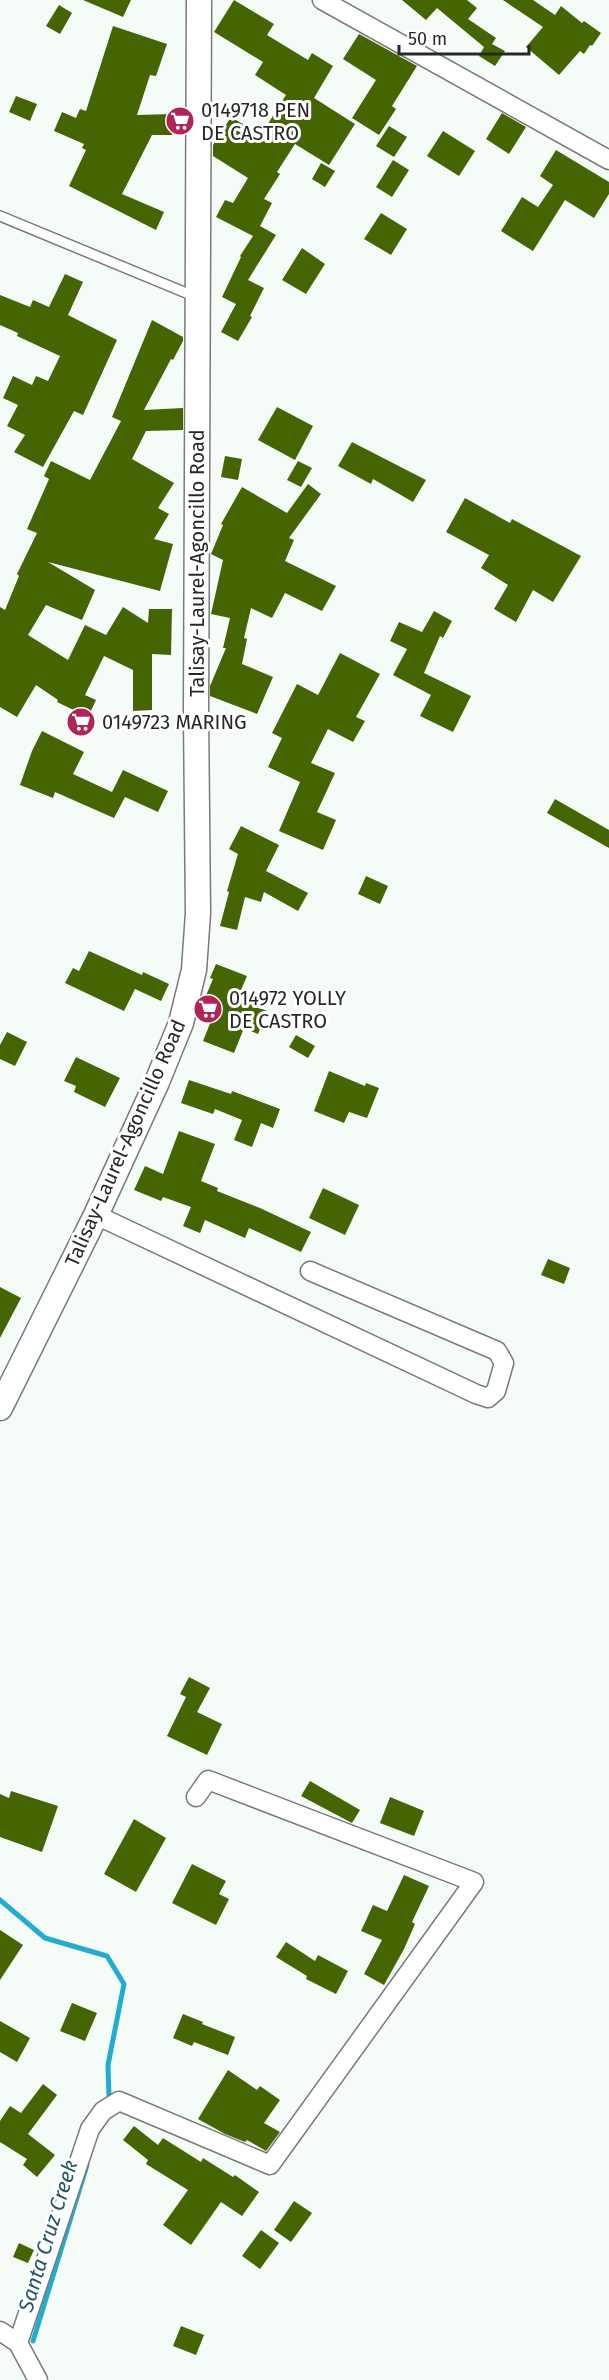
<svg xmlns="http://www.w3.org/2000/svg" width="609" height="2380" font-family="'Fira Sans',sans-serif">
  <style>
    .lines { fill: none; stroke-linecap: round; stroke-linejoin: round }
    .stream { stroke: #22add0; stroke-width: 5 }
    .building { fill: #456503 }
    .lane-casing { stroke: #787c79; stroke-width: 12 }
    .street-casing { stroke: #787c79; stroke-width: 21 }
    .secondary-casing { stroke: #787c79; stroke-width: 27 }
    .lane { stroke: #fff; stroke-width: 9 }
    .street { stroke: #fff; stroke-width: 18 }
    .secondary { stroke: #fff; stroke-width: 24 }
    .labels { text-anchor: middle; stroke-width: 6; stroke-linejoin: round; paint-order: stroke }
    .poi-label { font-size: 20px; fill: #262827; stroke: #fff; text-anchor: start }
    .street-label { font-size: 20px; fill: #262827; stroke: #fff }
    .water-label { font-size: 21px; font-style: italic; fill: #245767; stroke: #fff }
  </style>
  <rect width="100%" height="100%" fill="#f5fbf7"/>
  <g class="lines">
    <!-- stream -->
    <g class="stream">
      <path d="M 0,1900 L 45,1938 L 107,1956 L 124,1984 L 108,2065 L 109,2096"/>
      <path d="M 33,2341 L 87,2165"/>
    </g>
  </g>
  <!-- building -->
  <g class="building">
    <path d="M 83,0 L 131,0 L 123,17 Z"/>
    <path d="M 234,0 L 274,24 L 267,35 L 308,60 L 312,53 L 333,66 L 314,98 L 355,124 L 329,165 L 295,144 L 277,172 L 280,174 L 264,199 L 272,203 L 260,226 L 276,235 L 248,280 L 264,288 L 250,316 L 252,317 L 238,341 L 221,332 L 236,304 L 222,297 L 241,257 L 240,256 L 253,236 L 216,217 L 225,200 L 233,203 L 248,178 L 213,156 L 213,145 L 231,117 L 261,135 L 286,95 L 255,75 L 263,62 L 214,32 Z"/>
    <path d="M 402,0 L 467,0 L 477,8 L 468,19 L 496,38 L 492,44 L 505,51 L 495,66 L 479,56 L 484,47 L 437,8 L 426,20 Z"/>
    <path d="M 503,0 L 533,0 L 555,15 L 561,6 L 582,23 L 584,21 L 601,33 L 592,46 L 590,45 L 584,54 L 580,51 L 559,75 L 526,47 L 543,27 Z"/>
    <path d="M 59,5 L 72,13 L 60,34 L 46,26 Z"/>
    <path d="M 113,26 L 167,44 L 156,76 L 150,75 L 137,115 L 172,114 L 172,135 L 152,135 L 122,194 L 164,212 L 156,230 L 69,186 L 86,150 L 82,148 L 84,144 L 54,131 L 62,112 L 76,118 L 80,109 L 86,111 Z"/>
    <path d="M 359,34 L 417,66 L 392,106 L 396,109 L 379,135 L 352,118 L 376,80 L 343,59 Z"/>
    <path d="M 16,96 L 37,104 L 30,121 L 9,112 Z"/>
    <path d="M 502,113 L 526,127 L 509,154 L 486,139 Z"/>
    <path d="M 389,126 L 407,137 L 394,157 L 376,146 Z"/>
    <path d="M 443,131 L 475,151 L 459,176 L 427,156 Z"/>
    <path d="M 556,150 L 609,182 L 609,194 L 594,218 L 565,200 L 533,251 L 501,231 L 522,197 L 538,207 L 553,185 L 540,176 Z"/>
    <path d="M 393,160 L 409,170 L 392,197 L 376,187 Z"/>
    <path d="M 321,163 L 335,171 L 325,187 L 312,179 Z"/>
    <path d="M 381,213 L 407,229 L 391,255 L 364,239 Z"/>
    <path d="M 302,248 L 325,264 L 306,294 L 282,280 Z"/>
    <path d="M 65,274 L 83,282 L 68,315 L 117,340 L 83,415 L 74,411 L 43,467 L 14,452 L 25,435 L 7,426 L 18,405 L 3,398 L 13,376 L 32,385 L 36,376 L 48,381 L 60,356 L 17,336 L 18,333 L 0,325 L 0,295 L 30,307 L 33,300 L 49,307 Z"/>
    <path d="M 152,320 L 183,337 L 183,341 L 173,360 L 171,359 L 144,410 L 183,408 L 183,430 L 146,431 L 132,459 L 174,483 L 158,508 L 169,514 L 154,539 L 173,544 L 160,591 L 48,562 L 95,590 L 82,620 L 46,605 L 28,635 L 68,660 L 85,625 L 106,635 L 123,607 L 148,623 L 149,609 L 172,609 L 171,655 L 152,654 L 152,710 L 133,711 L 133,670 L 104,656 L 85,695 L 96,700 L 88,717 L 57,702 L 58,700 L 36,685 L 17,717 L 0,707 L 0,607 L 5,610 L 19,576 L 17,574 L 37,533 L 27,529 L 49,479 L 44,476 L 51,461 L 90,480 L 121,421 L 112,417 Z"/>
    <path d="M 277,407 L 313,426 L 295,460 L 258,440 Z"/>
    <path d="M 352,442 L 426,480 L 413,502 L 373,479 L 371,484 L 338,466 Z"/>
    <path d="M 225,456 L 242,459 L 238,480 L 221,477 Z"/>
    <path d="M 298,461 L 312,468 L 301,487 L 287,480 Z"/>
    <path d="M 308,484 L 321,494 L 289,538 L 294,540 L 285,561 L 336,586 L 322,611 L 285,593 L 272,618 L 251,608 L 244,638 L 247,639 L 242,664 L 273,677 L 257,714 L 210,696 L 210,686 L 226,648 L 223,648 L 230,618 L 211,614 L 223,560 L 211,554 L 223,525 L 221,524 L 242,487 L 287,513 Z"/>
    <path d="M 465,498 L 510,523 L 512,519 L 581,556 L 553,602 L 533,590 L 516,622 L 494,609 L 508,585 L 481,568 L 489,555 L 446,532 Z"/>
    <path d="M 434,611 L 452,621 L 443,638 L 440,636 L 424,673 L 471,696 L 453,732 L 420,716 L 431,695 L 393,675 L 407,649 L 390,641 L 399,622 L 422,632 Z"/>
    <path d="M 340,653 L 380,674 L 356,717 L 365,721 L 353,742 L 328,729 L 311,763 L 335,773 L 317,812 L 336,820 L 323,850 L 279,831 L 300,782 L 268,767 L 282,738 L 272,733 L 297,684 L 318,695 Z"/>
    <path d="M 42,731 L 84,752 L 73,774 L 112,792 L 123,770 L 168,791 L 158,812 L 125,797 L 114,818 L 55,792 L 53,798 L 20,785 L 32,751 Z"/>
    <path d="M 555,799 L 609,830 L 609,848 L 547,813 Z"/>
    <path d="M 241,826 L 279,845 L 266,871 L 308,893 L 298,911 L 264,892 L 261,902 L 245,897 L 237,930 L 220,926 L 229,892 L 227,891 L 238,854 L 229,849 Z"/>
    <path d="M 366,876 L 388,886 L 380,904 L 358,894 Z"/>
    <path d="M 89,951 L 142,975 L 143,972 L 169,984 L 161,1001 L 135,989 L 124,1011 L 65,983 L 73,968 L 79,971 Z"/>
    <path d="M 216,964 L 247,976 L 237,999 L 267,1011 L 258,1034 L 244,1028 L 234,1053 L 203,1041 L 213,1016 L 200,1010 L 213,979 L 210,978 Z"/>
    <path d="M 7,1032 L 27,1042 L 15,1066 L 0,1059 L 0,1045 Z"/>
    <path d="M 296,1035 L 315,1046 L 308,1058 L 289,1047 Z"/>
    <path d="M 76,1057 L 120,1078 L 105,1107 L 74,1092 L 76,1086 L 64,1081 Z"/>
    <path d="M 329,1071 L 365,1086 L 366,1083 L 379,1088 L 367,1118 L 349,1112 L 344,1123 L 314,1111 Z"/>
    <path d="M 189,1080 L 231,1094 L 232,1091 L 280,1109 L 273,1128 L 261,1123 L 252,1147 L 234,1140 L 242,1120 L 215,1109 L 213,1114 L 181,1103 Z"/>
    <path d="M 179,1131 L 215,1144 L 201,1181 L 218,1188 L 217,1191 L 260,1208 L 311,1232 L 301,1252 L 249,1228 L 245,1238 L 205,1220 L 200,1233 L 183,1226 L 191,1207 L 163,1197 L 161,1201 L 134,1190 L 145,1166 L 163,1174 Z"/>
    <path d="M 323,1188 L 359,1205 L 345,1235 L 309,1218 Z"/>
    <path d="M 548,1259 L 570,1268 L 564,1284 L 541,1275 Z"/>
    <path d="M 0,1287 L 21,1298 L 0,1338 Z"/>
    <path d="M 189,1677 L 210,1688 L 197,1712 L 222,1724 L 207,1755 L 167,1736 L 186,1697 L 180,1694 Z"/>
    <path d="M 310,1781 L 360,1810 L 352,1823 L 301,1796 Z"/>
    <path d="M 11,1791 L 58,1806 L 42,1852 L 0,1837 L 0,1794 L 9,1798 Z"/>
    <path d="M 390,1797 L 424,1811 L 414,1836 L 380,1823 Z"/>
    <path d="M 134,1819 L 166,1838 L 136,1892 L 104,1874 Z"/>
    <path d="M 192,1864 L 226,1881 L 219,1894 L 229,1899 L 216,1925 L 172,1903 Z"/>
    <path d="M 404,1875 L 429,1886 L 412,1922 L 415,1924 L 404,1949 L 384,1985 L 364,1974 L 382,1940 L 361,1931 L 373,1905 L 387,1911 Z"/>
    <path d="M 0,1930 L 23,1945 L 0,1980 Z"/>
    <path d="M 286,1942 L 315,1961 L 318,1955 L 348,1971 L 336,1994 L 306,1979 L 307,1976 L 276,1957 Z"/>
    <path d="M 72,2003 L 97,2013 L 85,2041 L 60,2031 Z"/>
    <path d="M 183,2014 L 203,2022 L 202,2024 L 235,2037 L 228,2055 L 194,2042 L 192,2046 L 173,2038 Z"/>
    <path d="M 0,2021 L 30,2038 L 17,2062 L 0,2052 Z"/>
    <path d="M 228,2070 L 257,2090 L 260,2086 L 280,2100 L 264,2123 L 280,2132 L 266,2151 L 247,2140 L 245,2142 L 225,2134 L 198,2119 Z"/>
    <path d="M 43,2084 L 57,2095 L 28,2134 L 55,2155 L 37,2177 L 23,2165 L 27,2159 L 0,2142 L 0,2121 L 10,2106 L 21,2113 Z"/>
    <path d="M 134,2126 L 158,2145 L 163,2138 L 201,2162 L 203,2158 L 233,2177 L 235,2175 L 259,2192 L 242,2216 L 221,2202 L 191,2245 L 163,2225 L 188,2190 L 146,2164 L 148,2160 L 123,2140 Z"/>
    <path d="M 294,2201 L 312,2213 L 291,2242 L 274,2230 Z"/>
    <path d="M 261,2230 L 279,2243 L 260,2269 L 242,2256 Z"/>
    <path d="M 19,2243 L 34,2250 L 28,2263 L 13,2257 Z"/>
    <path d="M 181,2326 L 204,2335 L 196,2355 L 173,2346 Z"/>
  </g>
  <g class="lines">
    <!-- lane casing -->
    <g class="lane-casing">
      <path id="lane" d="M 0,216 L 196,297"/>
    </g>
    <!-- street casing -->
    <g class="street-casing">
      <g id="street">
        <path d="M 322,0 L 609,160"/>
        <path d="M 96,1215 L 476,1394 L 488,1398 L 496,1391 L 504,1363 L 497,1351 L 310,1271"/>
        <path d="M 0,2331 L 18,2343 L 38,2380"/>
        <path d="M 18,2343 L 90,2129 L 103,2111 L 119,2101 L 270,2165 L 474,1882 L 208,1780 L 196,1797"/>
      </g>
    </g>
    <!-- secondary casing -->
    <g class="secondary-casing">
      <path id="secondary" d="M 0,1408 L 96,1215 L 157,1082 L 181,1023 L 194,970 L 198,913 L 196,714 L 199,0"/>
    </g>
    <!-- lane -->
    <use href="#lane" class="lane"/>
    <!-- street -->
    <use href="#street" class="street"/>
    <!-- secondary -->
    <use href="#secondary" class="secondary"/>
  </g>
  <!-- icons -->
  <defs>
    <g id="supermarket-disc" transform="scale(1.5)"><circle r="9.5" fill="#b22357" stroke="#fff"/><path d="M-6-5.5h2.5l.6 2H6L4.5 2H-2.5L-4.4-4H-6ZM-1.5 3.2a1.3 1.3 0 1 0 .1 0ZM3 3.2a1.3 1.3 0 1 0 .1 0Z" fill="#fff"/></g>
  </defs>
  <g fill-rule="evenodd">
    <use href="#supermarket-disc" x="180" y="121"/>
    <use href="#supermarket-disc" x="81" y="722"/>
    <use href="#supermarket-disc" x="208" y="1009"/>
  </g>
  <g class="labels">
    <!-- poi labels -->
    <g class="poi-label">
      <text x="201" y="117">0149718 PEN<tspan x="201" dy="23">DE CASTRO</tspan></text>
      <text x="102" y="729">0149723 MARING</text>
      <text x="229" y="1005">014972 YOLLY<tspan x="229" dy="23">DE CASTRO</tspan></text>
    </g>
    <!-- street labels -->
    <g class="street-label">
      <text transform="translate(197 563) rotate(-90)" y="7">Talisay-Laurel-Agoncillo Road</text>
      <text transform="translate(125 1143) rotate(-66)" y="7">Talisay-Laurel-Agoncillo Road</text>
    </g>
    <!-- water labels -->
    <g class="water-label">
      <text transform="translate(48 2236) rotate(-73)" y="7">Santa Cruz Creek</text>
    </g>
  </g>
  <!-- scale -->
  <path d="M399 45v9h130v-9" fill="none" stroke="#262827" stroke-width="3"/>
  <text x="408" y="45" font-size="18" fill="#262827" stroke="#ffffff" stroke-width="4.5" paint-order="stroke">50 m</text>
</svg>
